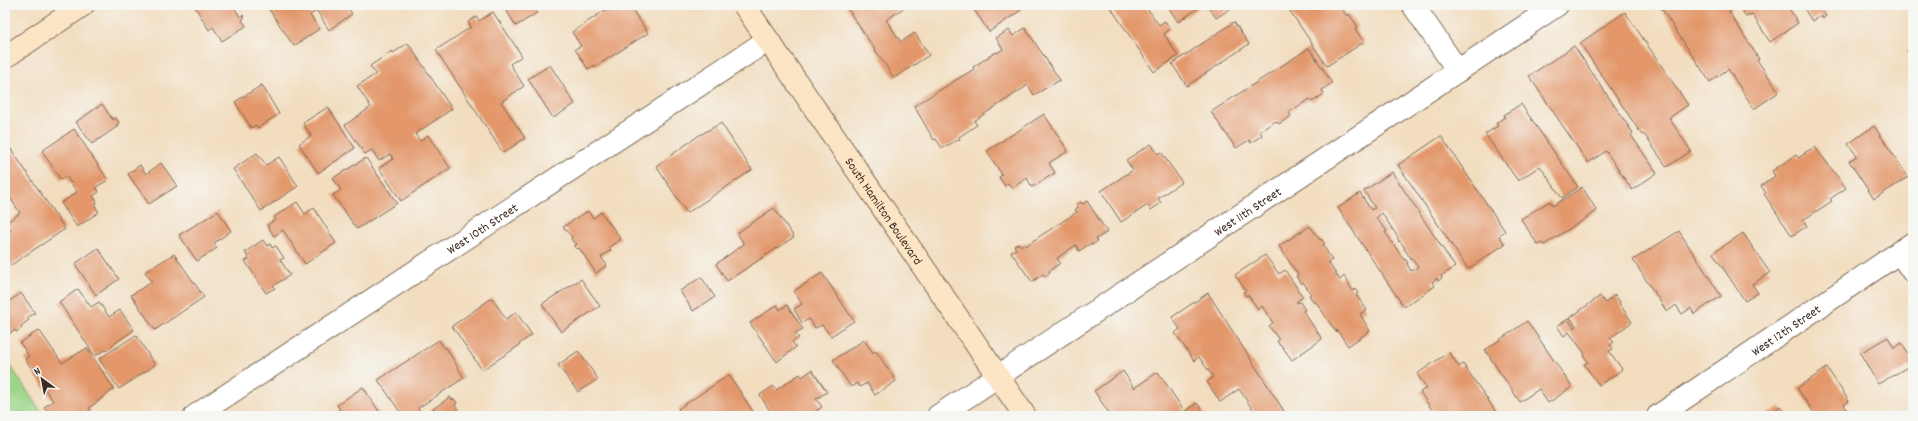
<svg xmlns="http://www.w3.org/2000/svg" width="1918" height="421" font-family="Dekko,sans-serif">
  <style>
    .green { fill: #9cd588; stroke: #6c8053 }
    .building { fill: #e3976a; fill-rule: evenodd }
    .lines { fill: none; stroke-linecap: round; stroke-linejoin: round }
    .street-casing { stroke: #7b6956; stroke-width: 24 }
    .secondary-casing { stroke: #7b6956; stroke-width: 24 }
    .street { stroke: #fff; stroke-width: 22 }
    .secondary { stroke: #fce5c4; stroke-width: 22 }
    .labels { text-anchor: middle; stroke-width: 3; stroke-linejoin: round; paint-order: stroke }
    .street-label { font-size: 13px; fill: #3b2a1e; stroke: #f6f6f2 }
  </style>
  <rect width="100%" height="100%" fill="#f6f6f2"/>
  <filter id="ink" filterUnits="userSpaceOnUse"><feTurbulence type="fractalNoise" baseFrequency=".025" numOctaves="2"/><feDisplacementMap in="SourceGraphic" scale="8" xChannelSelector="R" yChannelSelector="G"/><feConvolveMatrix kernelMatrix="1 2 1 2 8 2 1 2 1" color-interpolation-filters="sRGB"/></filter>
  <filter id="wash" filterUnits="userSpaceOnUse"><feTurbulence type="fractalNoise" baseFrequency=".012" numOctaves="4" result="noise"/><feDisplacementMap in="SourceGraphic" scale="16" xChannelSelector="R" yChannelSelector="G"/><feGaussianBlur stdDeviation="0.9" result="paint"/><feColorMatrix in="noise" values="0 0 0 0 0 0 0 0 0 0 0 0 0 0 0 0 0 1.4 0 .05"/><feComposite in="paint" operator="in"/></filter>
  <g filter="url(#wash)">
    <rect width="100%" height="100%" fill="#f2ddbf"/>
    <!-- green -->
    <path class="green" d="M 5,358 L 44,416 L 5,416 Z"/>
    <g id="blocks">
      <!-- building -->
      <g class="building">
        <path d="M 194,5 L 233,5 L 240,17 L 243,15 L 244,18 L 242,20 L 246,26 L 222,41 L 213,27 L 209,30 Z"/>
        <path d="M 266,5 L 346,5 L 352,14 L 329,30 L 317,11 L 310,15 L 319,29 L 294,46 Z"/>
        <path d="M 503,5 L 532,5 L 537,13 L 516,26 Z"/>
        <path d="M 613,5 L 629,5 L 648,33 L 595,67 L 594,65 L 588,69 L 575,49 L 581,46 L 572,32 Z"/>
        <path d="M 845,5 L 908,5 L 886,20 L 901,42 L 915,33 L 929,55 L 894,78 Z"/>
        <path d="M 971,5 L 1018,5 L 1021,10 L 989,32 Z"/>
        <path d="M 1109,5 L 1145,5 L 1159,25 L 1165,21 L 1170,29 L 1164,34 L 1178,56 L 1154,72 Z"/>
        <path d="M 1167,5 L 1203,5 L 1178,22 Z"/>
        <path d="M 1207,5 L 1236,5 L 1216,18 Z"/>
        <path d="M 1286,5 L 1339,5 L 1347,16 L 1349,14 L 1358,27 L 1355,29 L 1364,42 L 1327,66 Z"/>
        <path d="M 1659,5 L 1728,5 L 1732,10 L 1729,12 L 1759,59 L 1757,60 L 1779,92 L 1754,109 L 1728,69 L 1710,82 Z"/>
        <path d="M 1738,5 L 1787,5 L 1798,23 L 1770,42 L 1752,14 L 1746,17 Z"/>
        <path d="M 1802,5 L 1819,5 L 1826,16 L 1823,19 L 1821,15 L 1812,21 Z"/>
        <path d="M 493,12 L 522,56 L 510,64 L 524,86 L 501,102 L 525,138 L 503,153 L 436,50 L 471,27 L 468,22 L 476,17 L 479,21 Z"/>
        <path d="M 1625,12 L 1688,105 L 1669,118 L 1691,151 L 1667,167 L 1644,134 L 1642,135 L 1580,43 Z"/>
        <path d="M 1234,22 L 1249,44 L 1187,86 L 1172,64 Z"/>
        <path d="M 1025,28 L 1060,80 L 1034,95 L 1028,85 L 974,121 L 977,125 L 959,137 L 960,139 L 942,148 L 936,139 L 934,140 L 914,106 L 974,69 L 973,67 L 996,52 L 997,53 L 1003,49 L 996,38 L 1009,30 L 1013,36 Z"/>
        <path d="M 408,43 L 452,109 L 415,134 L 420,141 L 428,135 L 450,168 L 401,201 L 379,168 L 393,159 L 390,154 L 379,161 L 372,150 L 365,154 L 345,125 L 371,107 L 357,86 L 376,74 L 370,66 L 392,51 L 393,53 Z"/>
        <path d="M 1574,46 L 1633,133 L 1631,135 L 1657,173 L 1632,190 L 1606,151 L 1588,163 L 1529,76 Z"/>
        <path d="M 1913,47 L 1913,59 L 1907,51 Z"/>
        <path d="M 1309,48 L 1332,83 L 1322,90 L 1324,94 L 1312,102 L 1310,99 L 1289,112 L 1291,116 L 1279,124 L 1276,121 L 1260,131 L 1262,135 L 1251,143 L 1249,140 L 1236,148 L 1211,112 Z"/>
        <path d="M 550,65 L 575,104 L 553,118 L 528,79 Z"/>
        <path d="M 262,85 L 279,114 L 258,128 L 256,125 L 251,128 L 235,102 Z"/>
        <path d="M 102,104 L 113,120 L 116,118 L 119,123 L 116,125 L 118,126 L 92,144 L 76,122 Z"/>
        <path d="M 1521,104 L 1578,187 L 1562,198 L 1540,166 L 1518,181 L 1485,134 L 1498,126 L 1496,123 L 1505,117 L 1504,115 Z"/>
        <path d="M 328,107 L 355,148 L 318,173 L 299,144 L 311,136 L 303,123 Z"/>
        <path d="M 1044,114 L 1068,151 L 1049,163 L 1055,173 L 1032,187 L 1027,178 L 1012,188 L 1008,183 L 1005,186 L 999,177 L 1002,175 L 987,151 Z"/>
        <path d="M 721,123 L 752,170 L 687,213 L 656,166 L 698,136 Z"/>
        <path d="M 1874,126 L 1908,177 L 1874,199 L 1849,161 L 1857,156 L 1848,144 Z"/>
        <path d="M 74,129 L 108,180 L 96,187 L 99,192 L 93,196 L 97,202 L 95,206 L 99,212 L 77,227 L 61,203 L 77,192 L 66,176 L 61,180 L 42,151 Z"/>
        <path d="M 1441,136 L 1505,231 L 1499,236 L 1505,244 L 1468,269 L 1398,165 Z"/>
        <path d="M 1151,144 L 1158,154 L 1161,152 L 1182,182 L 1158,198 L 1161,203 L 1151,210 L 1148,205 L 1121,222 L 1101,191 L 1133,170 L 1126,160 Z"/>
        <path d="M 1815,147 L 1846,188 L 1830,199 L 1832,201 L 1803,220 L 1807,226 L 1792,236 L 1764,194 L 1766,193 L 1761,186 L 1775,176 L 1772,171 L 1796,155 L 1798,158 L 1805,154 L 1804,153 Z"/>
        <path d="M 11,149 L 65,229 L 5,269 L 5,235 L 11,231 L 6,223 L 20,213 L 9,196 L 5,199 L 5,154 Z"/>
        <path d="M 257,153 L 266,165 L 279,157 L 298,186 L 261,211 L 233,169 Z"/>
        <path d="M 366,158 L 397,203 L 357,229 L 333,195 L 341,190 L 333,178 Z"/>
        <path d="M 161,163 L 177,186 L 149,204 L 128,174 L 140,165 L 146,174 Z"/>
        <path d="M 1392,172 L 1455,267 L 1441,276 L 1442,278 L 1438,281 L 1437,278 L 1432,282 L 1435,286 L 1404,307 L 1338,208 L 1360,193 L 1371,210 L 1375,208 L 1364,191 ZM 1382,213 L 1397,236 L 1399,242 L 1400,241 L 1405,248 L 1404,249 L 1418,267 L 1411,271 L 1407,264 L 1408,263 L 1405,259 L 1404,260 L 1385,232 L 1387,231 L 1376,218 Z"/>
        <path d="M 1582,187 L 1597,211 L 1544,245 L 1542,243 L 1538,245 L 1521,219 L 1550,201 L 1553,206 Z"/>
        <path d="M 1087,201 L 1107,232 L 1096,239 L 1098,241 L 1092,245 L 1091,243 L 1079,251 L 1076,245 L 1057,258 L 1060,263 L 1049,271 L 1050,273 L 1045,277 L 1043,274 L 1032,282 L 1011,252 L 1016,249 L 1014,246 L 1019,243 L 1021,246 L 1024,243 L 1025,246 L 1077,212 L 1075,210 L 1078,207 L 1076,205 L 1081,202 L 1083,204 Z"/>
        <path d="M 297,202 L 305,214 L 314,208 L 336,243 L 305,264 L 283,230 L 274,236 L 267,225 L 276,219 L 274,217 Z"/>
        <path d="M 774,208 L 794,237 L 727,281 L 716,264 L 744,244 L 737,233 Z"/>
        <path d="M 218,211 L 231,231 L 214,243 L 217,248 L 197,261 L 179,235 Z"/>
        <path d="M 588,211 L 593,218 L 601,212 L 621,239 L 609,247 L 611,250 L 601,257 L 607,265 L 596,273 L 579,248 L 576,249 L 574,246 L 577,244 L 574,241 L 573,242 L 571,238 L 572,237 L 563,227 Z"/>
        <path d="M 1310,226 L 1320,240 L 1321,239 L 1325,244 L 1323,245 L 1332,260 L 1328,262 L 1340,280 L 1344,276 L 1353,291 L 1355,289 L 1358,293 L 1356,295 L 1367,310 L 1360,314 L 1370,331 L 1348,346 L 1337,330 L 1336,332 L 1316,302 L 1314,303 L 1309,295 L 1311,294 L 1303,282 L 1301,284 L 1296,276 L 1298,275 L 1279,246 Z"/>
        <path d="M 1679,231 L 1721,296 L 1694,314 L 1691,308 L 1682,314 L 1676,305 L 1667,312 L 1633,260 Z"/>
        <path d="M 1743,233 L 1770,273 L 1752,284 L 1758,293 L 1745,301 L 1713,253 Z"/>
        <path d="M 263,240 L 267,246 L 270,244 L 272,248 L 276,246 L 284,258 L 280,260 L 290,275 L 273,286 L 275,288 L 266,293 L 245,261 L 249,259 L 245,252 Z"/>
        <path d="M 98,248 L 119,279 L 96,295 L 75,264 Z"/>
        <path d="M 174,254 L 204,297 L 155,330 L 131,295 L 152,282 L 145,272 Z"/>
        <path d="M 1265,255 L 1279,274 L 1285,270 L 1303,297 L 1297,301 L 1297,303 L 1300,302 L 1305,310 L 1303,311 L 1322,339 L 1292,360 L 1281,345 L 1280,346 L 1277,341 L 1279,340 L 1269,326 L 1273,323 L 1262,306 L 1258,309 L 1248,295 L 1246,296 L 1243,292 L 1246,291 L 1235,275 Z"/>
        <path d="M 822,273 L 854,321 L 831,336 L 822,325 L 815,328 L 809,319 L 802,323 L 794,309 L 802,304 L 794,291 Z"/>
        <path d="M 701,277 L 715,297 L 693,311 L 680,291 Z"/>
        <path d="M 581,279 L 600,306 L 561,332 L 542,304 Z"/>
        <path d="M 78,289 L 91,307 L 99,302 L 109,317 L 120,310 L 134,330 L 112,345 L 113,346 L 106,351 L 105,350 L 95,356 L 59,302 Z"/>
        <path d="M 21,293 L 35,313 L 27,318 L 29,320 L 21,326 L 22,328 L 16,332 L 15,330 L 5,336 L 5,304 Z"/>
        <path d="M 1208,293 L 1284,411 L 1276,416 L 1257,416 L 1239,389 L 1220,402 L 1207,382 L 1213,377 L 1199,357 L 1194,361 L 1175,333 L 1180,329 L 1172,317 Z"/>
        <path d="M 1615,295 L 1620,302 L 1619,303 L 1632,322 L 1610,338 L 1614,342 L 1610,345 L 1613,349 L 1609,351 L 1622,369 L 1615,375 L 1599,385 L 1584,364 L 1588,362 L 1584,356 L 1585,354 L 1569,332 L 1564,336 L 1557,326 L 1568,319 L 1574,328 L 1576,326 L 1570,318 L 1600,296 L 1605,303 Z"/>
        <path d="M 492,298 L 506,319 L 516,312 L 532,335 L 519,344 L 520,345 L 482,370 L 452,326 Z"/>
        <path d="M 777,305 L 780,310 L 787,305 L 803,329 L 795,333 L 799,338 L 792,342 L 796,347 L 777,362 L 750,323 Z"/>
        <path d="M 1527,321 L 1572,387 L 1548,403 L 1539,389 L 1520,402 L 1485,350 Z"/>
        <path d="M 39,330 L 62,363 L 87,348 L 114,389 L 89,408 L 91,411 L 84,416 L 80,414 L 77,416 L 51,416 L 44,407 L 53,401 L 25,359 L 29,356 L 20,343 Z"/>
        <path d="M 136,335 L 155,365 L 119,389 L 99,359 Z"/>
        <path d="M 1888,337 L 1894,348 L 1902,343 L 1913,364 L 1878,384 L 1860,353 Z"/>
        <path d="M 439,340 L 444,348 L 446,347 L 464,378 L 418,408 L 423,416 L 450,397 L 452,400 L 454,399 L 457,403 L 455,405 L 462,416 L 403,416 L 378,380 Z"/>
        <path d="M 864,340 L 873,353 L 876,351 L 896,381 L 875,395 L 867,383 L 860,387 L 857,383 L 851,387 L 833,360 Z"/>
        <path d="M 578,351 L 598,379 L 578,392 L 558,365 Z"/>
        <path d="M 1449,352 L 1459,367 L 1463,364 L 1499,416 L 1436,416 L 1420,392 L 1427,388 L 1417,374 Z"/>
        <path d="M 1827,368 L 1849,401 L 1844,405 L 1851,416 L 1816,416 L 1797,388 Z"/>
        <path d="M 812,370 L 827,392 L 816,399 L 822,407 L 809,416 L 773,416 L 760,395 L 773,386 L 776,390 L 800,374 L 802,377 Z"/>
        <path d="M 1123,371 L 1134,388 L 1158,372 L 1183,409 L 1173,416 L 1111,416 L 1094,391 Z"/>
        <path d="M 729,375 L 756,416 L 683,416 L 678,409 Z"/>
        <path d="M 363,387 L 382,416 L 330,416 L 340,410 L 337,405 Z"/>
        <path d="M 1197,403 L 1206,416 L 1178,416 Z"/>
        <path d="M 1780,406 L 1787,416 L 1765,416 Z"/>
      </g>
    </g>
  </g>
  <g filter="url(#ink)">
    <use href="#blocks" fill-opacity="0" stroke="#7b6956" stroke-width="1"/>
    <g class="lines">
      <!-- street casing -->
      <g class="street-casing">
        <g id="street">
          <path d="M 1413,5 L 1458,71"/>
          <path d="M 1899,252 L 1913,272"/>
          <path id="s1" d="M 195,416 L 768,40"/>
          <path id="s2" d="M 938,416 L 1557,5"/>
          <path id="s3" d="M 1658,416 L 1913,243"/>
        </g>
      </g>
      <!-- secondary casing -->
      <g class="secondary-casing">
        <g id="secondary">
          <path id="s4" d="M 744,5 L 1025,416"/>
          <path d="M 5,57 L 83,5"/>
        </g>
      </g>
      <!-- street -->
      <use href="#street" class="street"/>
      <!-- secondary -->
      <use href="#secondary" class="secondary"/>
    </g>
  </g>
  <g class="labels">
    <!-- street labels -->
    <g class="street-label">
      <text dy="5" stroke="none"><textPath href="#s2" startOffset="371">West 11th Street</textPath></text>
      <text dy="5" stroke="none"><textPath href="#s4" startOffset="249">South Hamilton Boulevard</textPath></text>
      <text dy="5" stroke="none"><textPath href="#s1" startOffset="343">West 10th Street</textPath></text>
      <text dy="5" stroke="none"><textPath href="#s3" startOffset="154">West 12th Street</textPath></text>
    </g>
  </g>
  <!-- margin -->
  <rect width="1918" height="421" fill="none" stroke="#f6f6f2" stroke-width="20"/>
  <!-- north arrow -->
  <g transform="translate(42 379) rotate(328)" stroke="#f6f6f2" stroke-width="3" paint-order="stroke">
  <path d="M0-3L7 15L0 10L-7 15Z" fill="#3b2a1e"/>
  <text y="-6" font-size="11" font-weight="bold" text-anchor="middle" fill="#3b2a1e">N</text>
  </g>
</svg>
